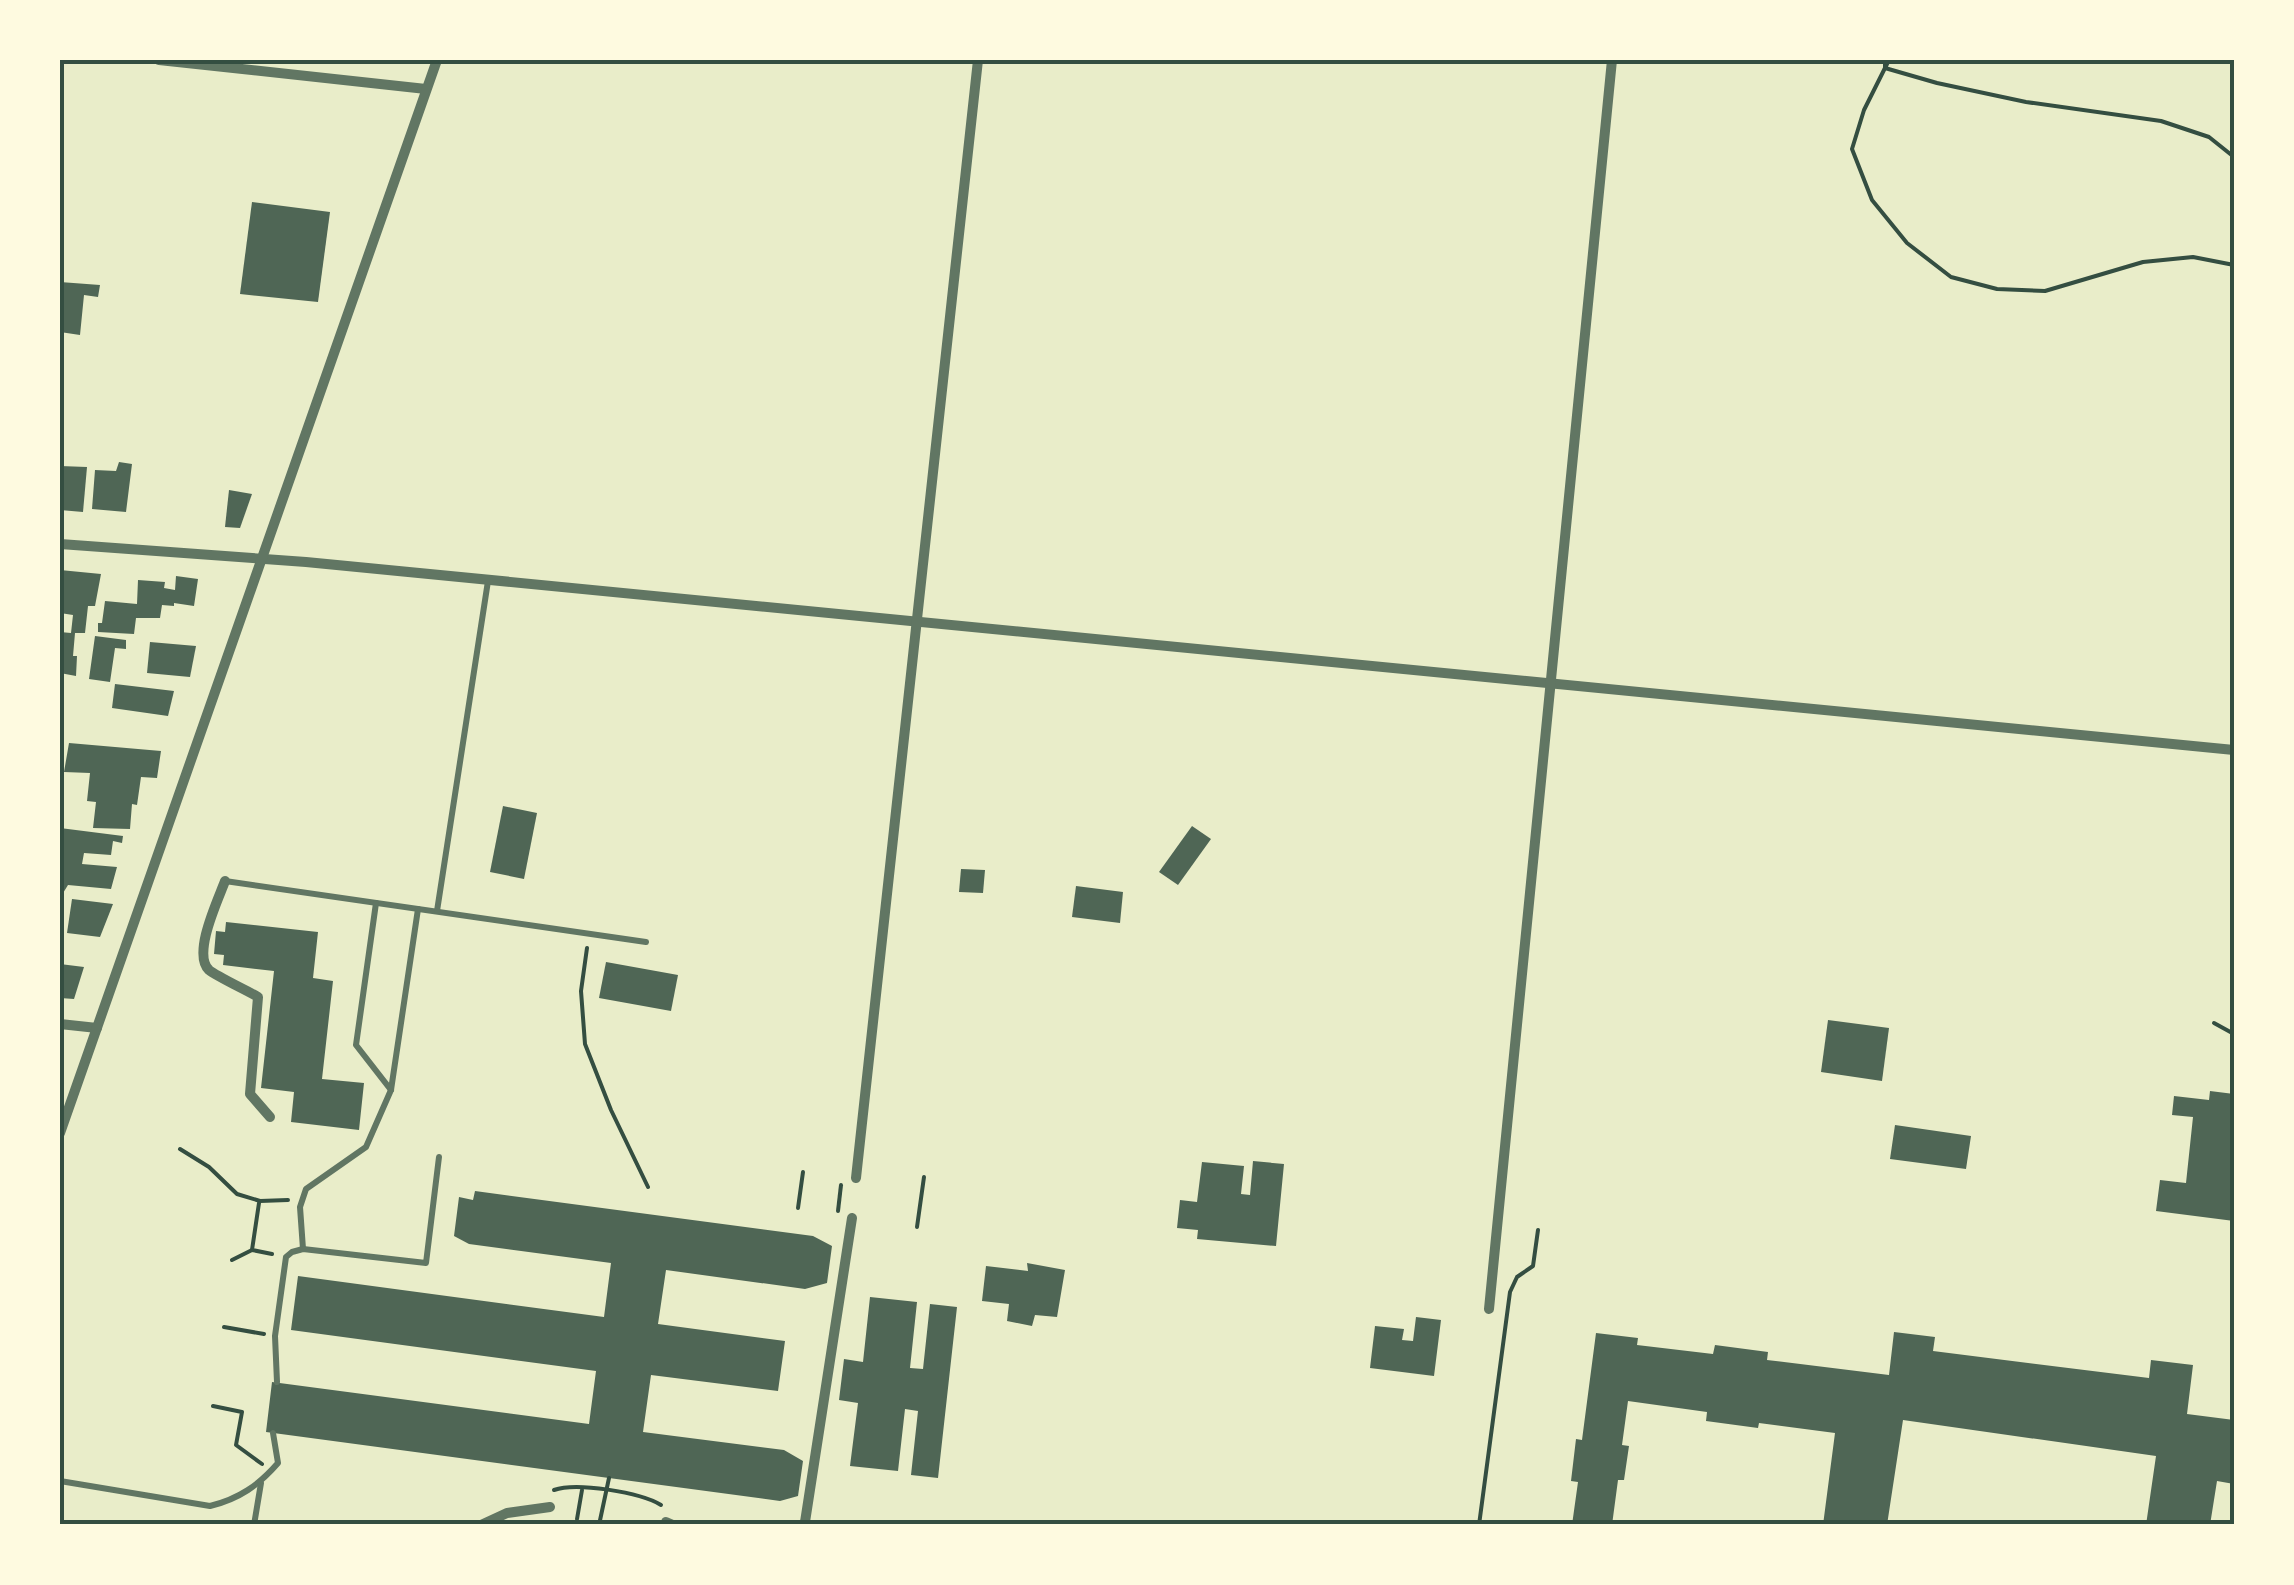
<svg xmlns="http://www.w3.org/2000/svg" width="2294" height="1585" font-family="Helvetica,sans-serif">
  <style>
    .building { fill: #4f6655 }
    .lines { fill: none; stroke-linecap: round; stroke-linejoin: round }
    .path { stroke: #344e41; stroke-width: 4 }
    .service { stroke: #617663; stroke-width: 6 }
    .minor { stroke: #617663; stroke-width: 10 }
    .neatline { fill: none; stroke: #344e41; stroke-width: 4 }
  </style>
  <rect width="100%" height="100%" fill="#e9edc9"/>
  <!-- building -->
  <g class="building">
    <path d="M 252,202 L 330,212 L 318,302 L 240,294 Z"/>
    <path d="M 60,282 L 100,285 L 98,297 L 84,295 L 80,335 L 60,332 Z"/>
    <path d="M 119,462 L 132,464 L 126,512 L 92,509 L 95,470 L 116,471 Z"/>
    <path d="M 60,466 L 87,467 L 83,512 L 60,510 Z"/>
    <path d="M 229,490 L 252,494 L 240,528 L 225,527 Z"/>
    <path d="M 60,570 L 101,574 L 95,606 L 88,606 L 85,633 L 75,633 L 73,656 L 77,656 L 76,676 L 60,673 L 60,632 L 71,633 L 73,615 L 60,613 Z"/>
    <path d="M 176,576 L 198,579 L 194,606 L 174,603 L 174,606 L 162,605 L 160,618 L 136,618 L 134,634 L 98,632 L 98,623 L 102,623 L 105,601 L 137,604 L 138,580 L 165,582 L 164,588 L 175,590 Z"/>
    <path d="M 95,636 L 126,640 L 126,649 L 115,648 L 110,682 L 89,679 Z"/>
    <path d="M 150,642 L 196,646 L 190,677 L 147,673 Z"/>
    <path d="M 115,684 L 174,691 L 168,716 L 112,708 Z"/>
    <path d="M 69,743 L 161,751 L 157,778 L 141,777 L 137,805 L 132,804 L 130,829 L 93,828 L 96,802 L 87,801 L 90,773 L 64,772 Z"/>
    <path d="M 503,806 L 537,813 L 524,879 L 490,872 Z"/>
    <path d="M 1192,826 L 1211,839 L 1178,885 L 1159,872 Z"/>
    <path d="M 60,828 L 123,836 L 122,843 L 113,841 L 111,855 L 84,853 L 82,864 L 117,867 L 111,889 L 68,885 L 60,898 Z"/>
    <path d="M 961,869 L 985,870 L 983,893 L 959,892 Z"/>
    <path d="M 1076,886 L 1123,892 L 1120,923 L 1072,917 Z"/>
    <path d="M 72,899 L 113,904 L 100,937 L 67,933 Z"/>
    <path d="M 226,922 L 318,932 L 313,978 L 333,981 L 322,1079 L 364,1083 L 359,1130 L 291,1122 L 294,1092 L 261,1088 L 274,971 L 223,965 L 224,955 L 214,954 L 216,931 L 225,932 Z"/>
    <path d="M 606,962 L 678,975 L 671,1011 L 599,998 Z"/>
    <path d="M 60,964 L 84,967 L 74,999 L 60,998 Z"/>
    <path d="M 1828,1020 L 1889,1028 L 1882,1081 L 1821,1072 Z"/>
    <path d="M 2210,1091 L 2234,1094 L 2234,1221 L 2156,1211 L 2160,1180 L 2186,1183 L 2193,1117 L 2172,1115 L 2174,1096 L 2209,1100 Z"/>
    <path d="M 1895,1125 L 1971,1136 L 1966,1169 L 1890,1159 Z"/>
    <path d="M 1253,1161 L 1284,1164 L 1276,1246 L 1197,1239 L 1198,1230 L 1177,1228 L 1180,1200 L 1197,1202 L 1202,1162 L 1244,1166 L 1241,1194 L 1250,1195 Z"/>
    <path d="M 475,1191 L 813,1236 L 832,1246 L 827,1283 L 805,1289 L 666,1270 L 658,1324 L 785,1341 L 778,1391 L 651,1375 L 643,1432 L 784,1450 L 803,1461 L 798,1496 L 780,1501 L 266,1432 L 272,1382 L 589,1424 L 596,1371 L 291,1330 L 298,1276 L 604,1317 L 611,1263 L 469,1244 L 454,1236 L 459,1197 L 473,1200 Z"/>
    <path d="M 1027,1263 L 1065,1270 L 1057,1317 L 1035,1315 L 1032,1326 L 1007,1321 L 1009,1304 L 982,1301 L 986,1266 L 1028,1271 Z"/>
    <path d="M 870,1297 L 917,1302 L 910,1368 L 923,1369 L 930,1304 L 957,1307 L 938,1478 L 911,1475 L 918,1411 L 905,1409 L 898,1471 L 850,1466 L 858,1403 L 839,1400 L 844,1359 L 863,1362 Z"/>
    <path d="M 1416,1317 L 1441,1320 L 1434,1376 L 1370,1368 L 1375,1326 L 1404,1329 L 1402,1340 L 1413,1341 Z"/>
    <path d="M 1894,1332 L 1935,1337 L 1933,1351 L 2149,1378 L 2151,1360 L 2193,1365 L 2187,1414 L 2234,1420 L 2234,1484 L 2217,1481 L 2210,1525 L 2146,1525 L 2156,1456 L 1903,1420 L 1887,1525 L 1823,1525 L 1835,1433 L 1759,1423 L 1758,1428 L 1706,1421 L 1707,1412 L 1628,1401 L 1622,1445 L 1629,1446 L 1624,1480 L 1618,1480 L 1612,1525 L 1572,1525 L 1578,1482 L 1571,1481 L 1576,1439 L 1582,1440 L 1596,1333 L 1638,1338 L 1637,1345 L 1713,1354 L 1715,1345 L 1768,1352 L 1767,1360 L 1889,1375 Z"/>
  </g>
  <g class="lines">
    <!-- path -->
    <g class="path">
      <path d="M 1885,60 L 1885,68 L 1864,110 L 1852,149 L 1872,200 L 1907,243 L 1951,277 L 1997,289 L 2045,291 L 2143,262 L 2193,257 L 2234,265"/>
      <path d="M 1889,60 L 1885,68 L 1937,83 L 2026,102 L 2161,121 L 2209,137 L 2234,157"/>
      <path d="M 587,948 L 581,991 L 585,1044 L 611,1110 L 648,1187"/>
      <path d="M 2214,1023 L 2234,1034"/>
      <path d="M 180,1149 L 209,1167 L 237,1194 L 260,1201 L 288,1200"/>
      <path d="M 798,1208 L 803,1172"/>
      <path d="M 838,1211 L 841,1185"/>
      <path d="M 917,1227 L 924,1177"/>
      <path d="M 252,1250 L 272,1254"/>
      <path d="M 232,1260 L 252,1250 L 259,1203"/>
      <path d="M 224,1327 L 264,1334"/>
      <path d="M 213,1406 L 242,1412 L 236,1445 L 262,1464"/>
      <path d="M 554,1490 C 576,1482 640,1492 661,1505"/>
      <path d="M 577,1519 L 582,1490"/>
      <path d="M 599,1525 L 609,1478"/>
      <path d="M 1479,1525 L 1510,1292 L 1517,1277 L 1533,1266 L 1538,1230"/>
    </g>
    <!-- service -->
    <g class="service">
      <path d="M 225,881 L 646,942"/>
      <path d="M 376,903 L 356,1045 L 391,1090"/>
      <path d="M 437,911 L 488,581"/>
      <path d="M 303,1249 L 300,1207 L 306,1189 L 366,1147 L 391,1090 L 418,909"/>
      <path d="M 277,1382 L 275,1336 L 286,1257 L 292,1252 L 303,1249 L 426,1263 L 439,1157"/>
      <path d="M 60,1481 L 210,1506 C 239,1499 259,1485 278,1463 L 273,1433"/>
      <path d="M 254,1525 L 261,1483"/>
    </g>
    <!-- minor -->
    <g class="minor">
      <path d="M 159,60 L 426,89"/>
      <path d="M 60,544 L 306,562 L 2234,750"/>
      <path d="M 225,881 C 218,900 192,954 209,970 C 216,976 248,991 258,997 L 250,1094 L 270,1117"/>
      <path d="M 60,1024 L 97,1028"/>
      <path d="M 60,1133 L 437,60"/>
      <path d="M 856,1178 L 978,60"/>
      <path d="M 1489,1309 L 1612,60"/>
      <path d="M 666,1522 L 673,1525"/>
      <path d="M 481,1525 L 507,1513 L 550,1507"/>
      <path d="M 802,1525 L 805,1522 L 852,1218"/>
    </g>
  </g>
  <!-- border -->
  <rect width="2294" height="1585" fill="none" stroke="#fefae0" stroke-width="125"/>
  <rect x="62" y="62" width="2170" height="1460" class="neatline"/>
</svg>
